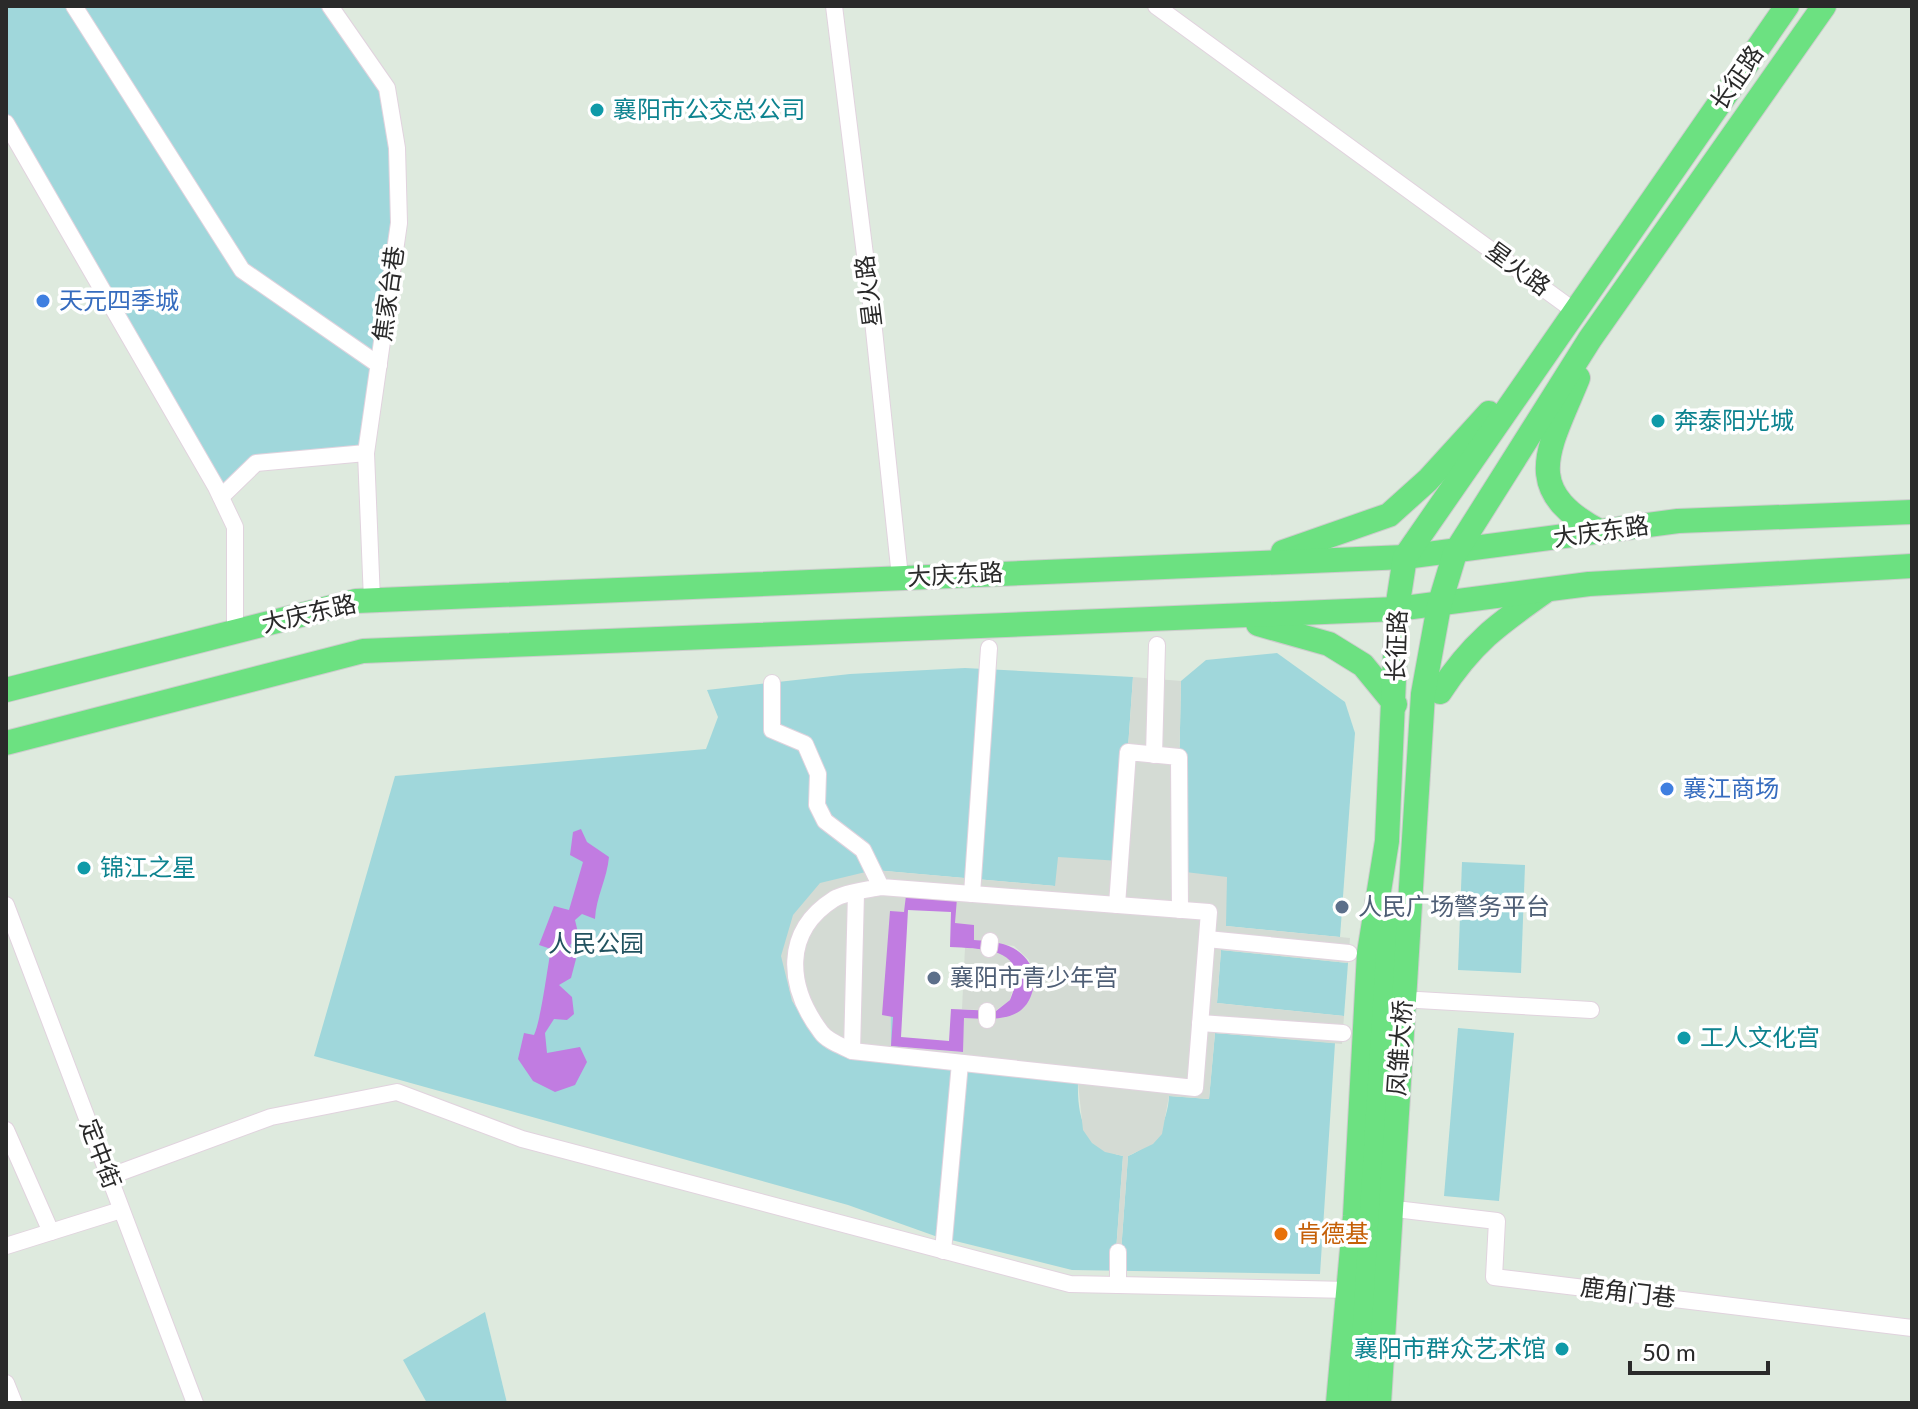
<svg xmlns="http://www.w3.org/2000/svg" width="1918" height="1409" font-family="Lato,'Noto Sans SC',sans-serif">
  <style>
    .green { fill: #a0d7db }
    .plaza { fill: #d4dbd4; fill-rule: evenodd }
    .water { fill: #c17ce1; fill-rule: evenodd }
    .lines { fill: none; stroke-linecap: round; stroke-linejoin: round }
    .street-casing { stroke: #e1d3de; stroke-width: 18 }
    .primary-casing { stroke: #ccc; stroke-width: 26 }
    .street { stroke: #fff; stroke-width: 16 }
    .primary { stroke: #6ce181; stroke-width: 24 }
    .culture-dot { fill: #0f9aa8; stroke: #fff; stroke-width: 3 }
    .shop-dot { fill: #3f7fe0; stroke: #fff; stroke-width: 3 }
    .service-dot { fill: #5c6f8a; stroke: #fff; stroke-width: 3 }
    .food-dot { fill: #e8710a; stroke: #fff; stroke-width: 3 }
    .labels { text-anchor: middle; stroke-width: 7; stroke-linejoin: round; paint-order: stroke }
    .street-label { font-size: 24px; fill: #2a2a2a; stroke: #fff }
    .culture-label { font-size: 24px; fill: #0d838f; stroke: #fff; text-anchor: start }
    .shop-label { font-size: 24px; fill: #366cbe; stroke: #fff; text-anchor: start }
    .service-label { font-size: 24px; fill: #4e5e75; stroke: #fff; text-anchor: start }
    .park-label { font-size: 24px; fill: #22525f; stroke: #fff }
    .food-label { font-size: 24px; fill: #c56008; stroke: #fff; text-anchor: start }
  </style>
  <rect width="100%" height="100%" fill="#deeade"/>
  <!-- green -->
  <g class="green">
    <path d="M 6,6 L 330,6 L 387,88 L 399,223 L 366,453 L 256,463 L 221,497 L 6,123 Z"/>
    <path d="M 1277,653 L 1345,702 L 1355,733 L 1340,937 L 1226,926 L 1177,872 L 1181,681 L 1206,660 Z"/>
    <path d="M 965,668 L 1133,677 L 1120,861 L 1055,886 L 874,870 L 902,1065 L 1078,1083 C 1077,1119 1086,1148 1123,1156 L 1116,1251 L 1121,1252 L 1128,1156 C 1154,1146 1168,1122 1169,1096 L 1209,1099 L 1215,1033 L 1335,1043 L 1320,1274 L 1072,1270 L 935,1236 L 848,1205 L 314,1056 L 395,776 L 706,749 L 718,717 L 707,690 L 850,674 Z"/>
    <path d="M 1462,862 L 1525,865 L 1521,973 L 1458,970 Z"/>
    <path d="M 1221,950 L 1348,963 L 1344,1016 L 1217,1003 Z"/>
    <path d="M 1458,1028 L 1514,1033 L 1499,1201 L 1444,1196 Z"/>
    <path d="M 485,1312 L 507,1403 L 427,1403 L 403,1360 Z"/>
  </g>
  <!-- plaza -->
  <g class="plaza">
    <path d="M 1133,677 L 1181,681 L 1177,871 L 1227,877 L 1226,926 L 1350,938 L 1348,963 L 1221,950 L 1217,1003 L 1344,1016 L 1342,1044 L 1215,1033 L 1209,1099 L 1169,1096 L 1162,1134 L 1153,1144 L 1128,1156 L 1121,1252 L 1116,1252 L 1123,1156 L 1105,1152 L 1092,1143 L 1083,1130 L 1078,1083 L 856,1059 L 819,1042 L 792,1001 L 781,956 L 793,915 L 820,883 L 874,870 L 1055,886 L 1058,857 L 1120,861 ZM 906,895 L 956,898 L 954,923 L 973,940 L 1014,946 L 1029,960 L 1034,987 L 1025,1006 L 964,1018 L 962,1052 L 891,1046 L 890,912 L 905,913 Z"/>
    <path d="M 965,948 L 995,949 L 1008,957 L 1016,973 L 1010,1000 L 995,1011 L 962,1009 Z"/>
  </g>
  <!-- water -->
  <g class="water">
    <path d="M 581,829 L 587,842 L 609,857 C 607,879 596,897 595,919 L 582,914 L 575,920 L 579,937 L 570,945 L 576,959 L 571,978 L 559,985 L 572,997 L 574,1014 L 567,1020 L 554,1019 L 545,1033 L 547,1053 L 580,1047 L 587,1062 L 575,1085 L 555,1092 L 533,1081 L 518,1059 L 524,1033 L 534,1035 C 541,1020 547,970 551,949 L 539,945 L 554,906 L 569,910 L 583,862 L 570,855 L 573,832 Z"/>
    <path d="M 906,895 L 957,898 L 955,923 L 974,925 L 974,940 C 1003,942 1023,945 1035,974 C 1033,1022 1002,1020 964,1018 L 963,1052 L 891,1046 L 893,1017 L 882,1015 L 890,911 L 904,912 ZM 908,910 L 951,912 L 950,947 C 986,949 1032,948 1010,1000 L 996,1011 L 951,1009 L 949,1041 L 901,1037 Z"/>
  </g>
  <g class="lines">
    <!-- street casing -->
    <g class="street-casing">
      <g id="street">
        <path d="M 74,6 L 242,270 L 379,365"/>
        <path d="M 330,6 L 387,88 L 397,148 L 399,223 L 366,453 L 372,600"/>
        <path d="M 834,6 L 872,311 L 900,577"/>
        <path d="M 1156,6 L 1569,307"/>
        <path d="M 6,123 L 216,487 L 235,527 L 235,632"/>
        <path d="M 221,497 L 256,463 L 366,453"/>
        <path d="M 772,683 L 772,730 L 805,744 L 818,774 L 817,805 L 825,821 L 863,850 L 881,887 L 1209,912 L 1195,1088 L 852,1051 C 842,1046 827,1041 821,1032 C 787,987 782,932 834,899 C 846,892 867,890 881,887"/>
        <path d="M 1154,755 L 1157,645"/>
        <path d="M 972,894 L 989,648"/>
        <path d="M 6,905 L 195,1403"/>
        <path d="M 1117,905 L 1128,752 L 1179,757 L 1180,910"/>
        <path d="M 1207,939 L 1349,953"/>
        <path d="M 989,949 L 990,941"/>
        <path d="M 1418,1000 L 1591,1010"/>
        <path d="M 987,1020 L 987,1011"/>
        <path d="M 1200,1023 L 1343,1033"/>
        <path d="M 852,1051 L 856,893"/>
        <path d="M 6,1130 L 51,1232"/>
        <path d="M 108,1177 L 271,1117 L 397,1092 L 522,1139 L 1070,1284 L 1349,1290"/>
        <path d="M 1404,1210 L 1497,1221 L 1494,1277 L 1912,1328"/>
        <path d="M 6,1246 L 121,1210"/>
        <path d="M 943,1251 L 960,1063"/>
        <path d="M 1118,1285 L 1118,1252"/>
        <path d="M 6,1383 L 14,1403"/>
      </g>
    </g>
    <!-- primary casing -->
    <g class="primary-casing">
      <g id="primary">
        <path d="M 1578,378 C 1550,448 1518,489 1601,532"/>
        <path d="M 1283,552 L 1389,515 L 1428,480 L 1489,413"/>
        <path d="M 1258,624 L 1329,644 L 1363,665 L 1395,704"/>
        <path d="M 6,690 L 356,601 L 1405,557 L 1678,521 L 1912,512"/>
        <path d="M 1440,692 C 1472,643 1497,625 1544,592"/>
        <path d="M 6,743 L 363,651 L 1397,609 L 1589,584 L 1912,566"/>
        <path d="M 1338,1403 L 1355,1216 L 1369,953 L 1387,841 L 1397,609 L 1405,557 L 1787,6"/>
        <path d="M 1360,1403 L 1388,954 L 1388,910"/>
        <path d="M 1379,1403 L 1423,694 L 1439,606 L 1455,553 L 1590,339 L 1824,6"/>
      </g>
    </g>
    <!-- street -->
    <use href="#street" class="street"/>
    <!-- primary -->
    <use href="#primary" class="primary"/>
  </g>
  <!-- markers -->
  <g class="culture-dot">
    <circle cx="597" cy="110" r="8"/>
    <circle cx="1658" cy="421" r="8"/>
    <circle cx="84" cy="868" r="8"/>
    <circle cx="1684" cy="1038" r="8"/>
    <circle cx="1562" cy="1349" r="8"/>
  </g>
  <g class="shop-dot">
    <circle cx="43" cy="301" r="8"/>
    <circle cx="1667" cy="789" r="8"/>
  </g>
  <g class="service-dot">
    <circle cx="1342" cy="907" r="8"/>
    <circle cx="934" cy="978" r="8"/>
  </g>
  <circle class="food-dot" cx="1281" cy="1234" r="8"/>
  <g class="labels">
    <!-- street labels -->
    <g class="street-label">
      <text transform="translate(1737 78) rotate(-55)" y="8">长征路</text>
      <text transform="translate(1518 269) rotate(36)" y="8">星火路</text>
      <text transform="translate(869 291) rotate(-97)" y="8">星火路</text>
      <text transform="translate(389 294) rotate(-82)" y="8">焦家台巷</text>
      <text transform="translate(1601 532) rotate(-8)" y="8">大庆东路</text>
      <text transform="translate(955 575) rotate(-3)" y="8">大庆东路</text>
      <text transform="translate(309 614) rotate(-13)" y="8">大庆东路</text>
      <text transform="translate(1397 646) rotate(-88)" y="8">长征路</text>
      <text transform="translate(1400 1048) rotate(-86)" y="8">凤雏大桥</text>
      <text transform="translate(100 1154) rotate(69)" y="8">定中街</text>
      <text transform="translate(1628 1293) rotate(7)" y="8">鹿角门巷</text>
    </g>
    <!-- culture labels -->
    <g class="culture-label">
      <text x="613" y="118">襄阳市公交总公司</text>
      <text x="1674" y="429">奔泰阳光城</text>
      <text x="100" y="876">锦江之星</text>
      <text x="1700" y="1046">工人文化宫</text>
      <text x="1546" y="1357" text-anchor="end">襄阳市群众艺术馆</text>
    </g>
    <!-- shop labels -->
    <g class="shop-label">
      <text x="59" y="309">天元四季城</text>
      <text x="1683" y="797">襄江商场</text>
    </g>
    <!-- service labels -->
    <g class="service-label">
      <text x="1358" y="915">人民广场警务平台</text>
      <text x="950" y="986">襄阳市青少年宫</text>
    </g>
    <!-- park labels -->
    <g class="park-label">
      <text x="596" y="952">人民公园</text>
    </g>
    <!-- food labels -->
    <g class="food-label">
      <text x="1297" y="1242">肯德基</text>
    </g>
  </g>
  <!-- border -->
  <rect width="1918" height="1409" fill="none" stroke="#2a2a2a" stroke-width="16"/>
  <!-- scale -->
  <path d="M1630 1361v12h138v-12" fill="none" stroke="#2a2a2a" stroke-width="4"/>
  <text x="1642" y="1361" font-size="24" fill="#2a2a2a" stroke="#ffffff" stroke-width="6" paint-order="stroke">50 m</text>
</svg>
